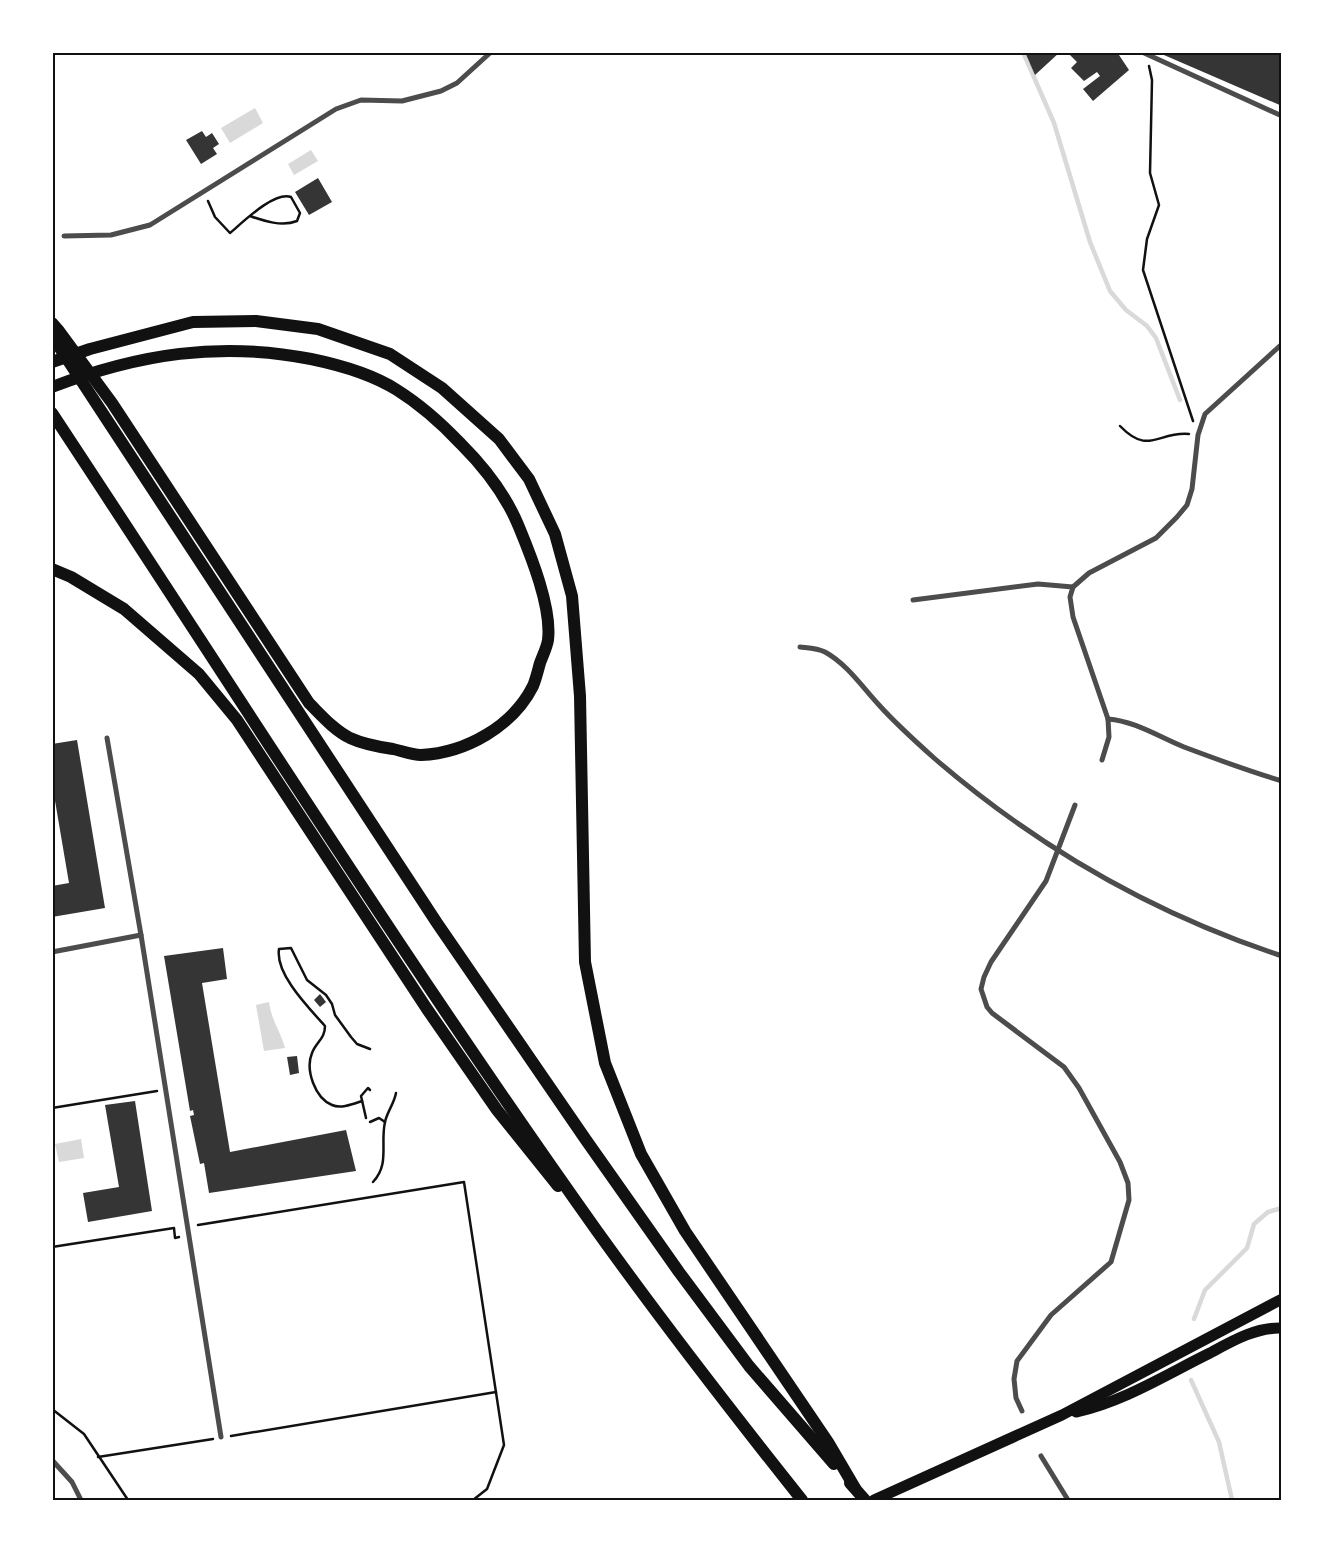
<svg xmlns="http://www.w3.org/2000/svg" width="1334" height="1553" font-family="'Alegreya Sans',sans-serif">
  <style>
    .water { fill: #d9d9d9 }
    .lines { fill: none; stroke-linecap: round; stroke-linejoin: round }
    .stream { stroke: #d9d9d9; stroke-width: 4.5 }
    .building { fill: #353535 }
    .path { stroke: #111; stroke-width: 2.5 }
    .minor { stroke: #4c4c4c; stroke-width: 5 }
    .trunk { stroke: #111; stroke-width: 11 }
    .motorway { stroke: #111; stroke-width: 12 }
    .neatline { fill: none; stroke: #111; stroke-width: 2 }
  </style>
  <rect width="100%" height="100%" fill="#fff"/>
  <!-- water -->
  <g class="water">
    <path d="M 255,108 L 263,123 L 230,143 L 221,128 Z"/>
    <path d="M 311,150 L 318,161 L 294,175 L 288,164 Z"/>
    <path d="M 269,1002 C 272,1022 280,1030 285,1048 L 264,1051 L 256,1005 Z"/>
    <path d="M 81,1139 L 84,1158 L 59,1162 L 55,1144 Z"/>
  </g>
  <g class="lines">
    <!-- stream -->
    <g class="stream">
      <path d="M 1023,52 L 1054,123 L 1090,242 L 1110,291 L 1126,310 L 1147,326 L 1156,338 L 1180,400"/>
      <path d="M 1194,1319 L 1205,1290 L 1247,1248 L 1254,1224 L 1268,1212 L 1282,1208"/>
      <path d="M 1191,1380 L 1219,1442 L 1232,1500"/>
    </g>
  </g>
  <!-- building -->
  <g class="building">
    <path d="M 1025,52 L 1060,52 L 1035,75 Z"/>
    <path d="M 1067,52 L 1117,52 L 1129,70 L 1093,101 L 1083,89 L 1100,76 L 1097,72 L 1084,81 L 1071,68 L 1077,62 Z"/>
    <path d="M 1157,52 L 1282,52 L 1282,106 Z"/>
    <path d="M 202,131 L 206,137 L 212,133 L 219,144 L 213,148 L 217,154 L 201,164 L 186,140 Z"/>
    <path d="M 318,178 L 332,202 L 309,215 L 295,192 Z"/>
    <path d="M 77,740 L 105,908 L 52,917 L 52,886 L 69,883 L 52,783 L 52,744 Z"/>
    <path d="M 223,948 L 227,979 L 202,983 L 230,1152 L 346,1130 L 356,1171 L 209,1193 L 204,1163 L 200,1164 L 190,1116 L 194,1115 L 193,1110 L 190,1111 L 164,956 Z"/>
    <path d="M 320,994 L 326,1002 L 320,1007 L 314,1000 Z"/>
    <path d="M 297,1056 L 299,1073 L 290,1075 L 287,1057 Z"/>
    <path d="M 135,1101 L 152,1211 L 88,1222 L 83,1193 L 119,1187 L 105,1105 Z"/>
  </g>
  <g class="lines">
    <!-- path -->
    <g class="path">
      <path d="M 1149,66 L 1152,80 L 1150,173 L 1159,205 L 1147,239 L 1143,270 L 1193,421"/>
      <path d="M 208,201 L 215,217 L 230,233 C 242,223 274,191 291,197 L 300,213 L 297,221 C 282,227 264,221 250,216"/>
      <path d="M 1120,426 C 1149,456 1158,431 1189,434"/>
      <path d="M 362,1101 C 353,1104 341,1109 332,1105 C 315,1098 305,1070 312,1053 C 316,1042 325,1039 325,1026 C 309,1008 275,974 279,949 L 291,948 L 307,980 L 326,995 L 332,1004 L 335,1015 L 351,1037 L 357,1044 L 370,1049"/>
      <path d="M 52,1108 L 157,1091"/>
      <path d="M 366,1118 L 361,1096 L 368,1088 L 370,1090"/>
      <path d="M 370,1122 L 379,1118 L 385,1122"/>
      <path d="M 373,1182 C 390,1164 380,1144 385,1122 C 387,1112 394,1104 396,1093"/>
      <path d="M 198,1225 L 464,1182 L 504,1445 L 487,1489 L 473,1500"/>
      <path d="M 52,1247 L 174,1228 L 175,1238 L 179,1237"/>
      <path d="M 52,1409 L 84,1434 L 128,1500"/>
      <path d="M 231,1436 L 496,1392"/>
      <path d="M 98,1457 L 213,1439"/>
    </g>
    <!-- minor -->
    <g class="minor">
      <path d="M 1142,52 L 1282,116"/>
      <path d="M 64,236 L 111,235 L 150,225 L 336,109 L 361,100 L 402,101 L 441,91 L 457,83 L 491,52"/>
      <path d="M 913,600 L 1038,584 L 1073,587"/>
      <path d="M 800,647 C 809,648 817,648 825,652 C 847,664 863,688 879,705 C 896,724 915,741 934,758 C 1036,846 1154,914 1282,956"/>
      <path d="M 1108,719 C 1135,721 1159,737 1184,747 C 1216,759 1248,771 1282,781"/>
      <path d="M 107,738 L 141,935 L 221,1437"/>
      <path d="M 1102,760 L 1109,737 L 1108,719 L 1073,617 L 1070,597 L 1073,587 L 1089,573 L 1156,538 L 1177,517 L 1187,505 L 1192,489 L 1198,435 L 1205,414 L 1282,344"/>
      <path d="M 52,952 L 141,935"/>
      <path d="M 1022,1411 L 1016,1398 L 1014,1379 L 1017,1361 L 1051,1315 L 1111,1262 L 1129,1200 L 1128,1183 L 1120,1162 L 1079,1088 L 1064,1067 L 992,1013 L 987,1007 L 981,989 L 984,977 L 991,962 L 1046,881 L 1075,805"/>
      <path d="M 1041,1456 L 1068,1500"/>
      <path d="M 52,1460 L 72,1482 L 81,1500"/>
    </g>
    <!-- trunk -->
    <g class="trunk">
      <path d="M 1076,1412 C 1123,1402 1167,1374 1210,1353 C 1232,1341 1256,1327 1282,1328"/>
      <path d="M 874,1500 L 1062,1415 L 1282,1299"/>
    </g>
    <!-- motorway -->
    <g class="motorway">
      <path d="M 52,323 L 59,331 L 112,403 L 309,703 C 322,716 334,730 350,738 C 363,744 379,747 393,749 C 402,751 412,755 421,755 C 466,753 513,726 533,686 C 536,679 538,670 540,663 C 543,655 547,647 548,640 C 552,608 531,556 519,527 C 506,495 485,468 461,444 C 442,424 421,405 397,390 C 372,374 340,365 311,359 C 220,341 138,354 52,387"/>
      <path d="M 52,336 L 437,923 L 586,1140 L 679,1272 L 749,1366 L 834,1464"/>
      <path d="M 52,362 L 90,349 L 193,322 L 256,321 L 318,329 L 390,354 L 442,388 L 499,439 L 529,479 L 555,534 L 572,596 L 580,696 L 585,962 L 605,1063 L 641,1154 L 685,1231 L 828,1442 L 855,1488"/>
      <path d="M 52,413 C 233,687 407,964 597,1231 C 663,1323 732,1412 802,1500"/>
      <path d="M 52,569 L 71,577 L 124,609 L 199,674 L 237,720 L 427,1009 L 497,1110 L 558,1186"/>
      <path d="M 850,1483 L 865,1500"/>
    </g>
  </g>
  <!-- border -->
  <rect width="1334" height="1553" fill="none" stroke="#ffffff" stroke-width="108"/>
  <rect x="54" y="54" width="1226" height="1445" class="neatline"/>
</svg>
